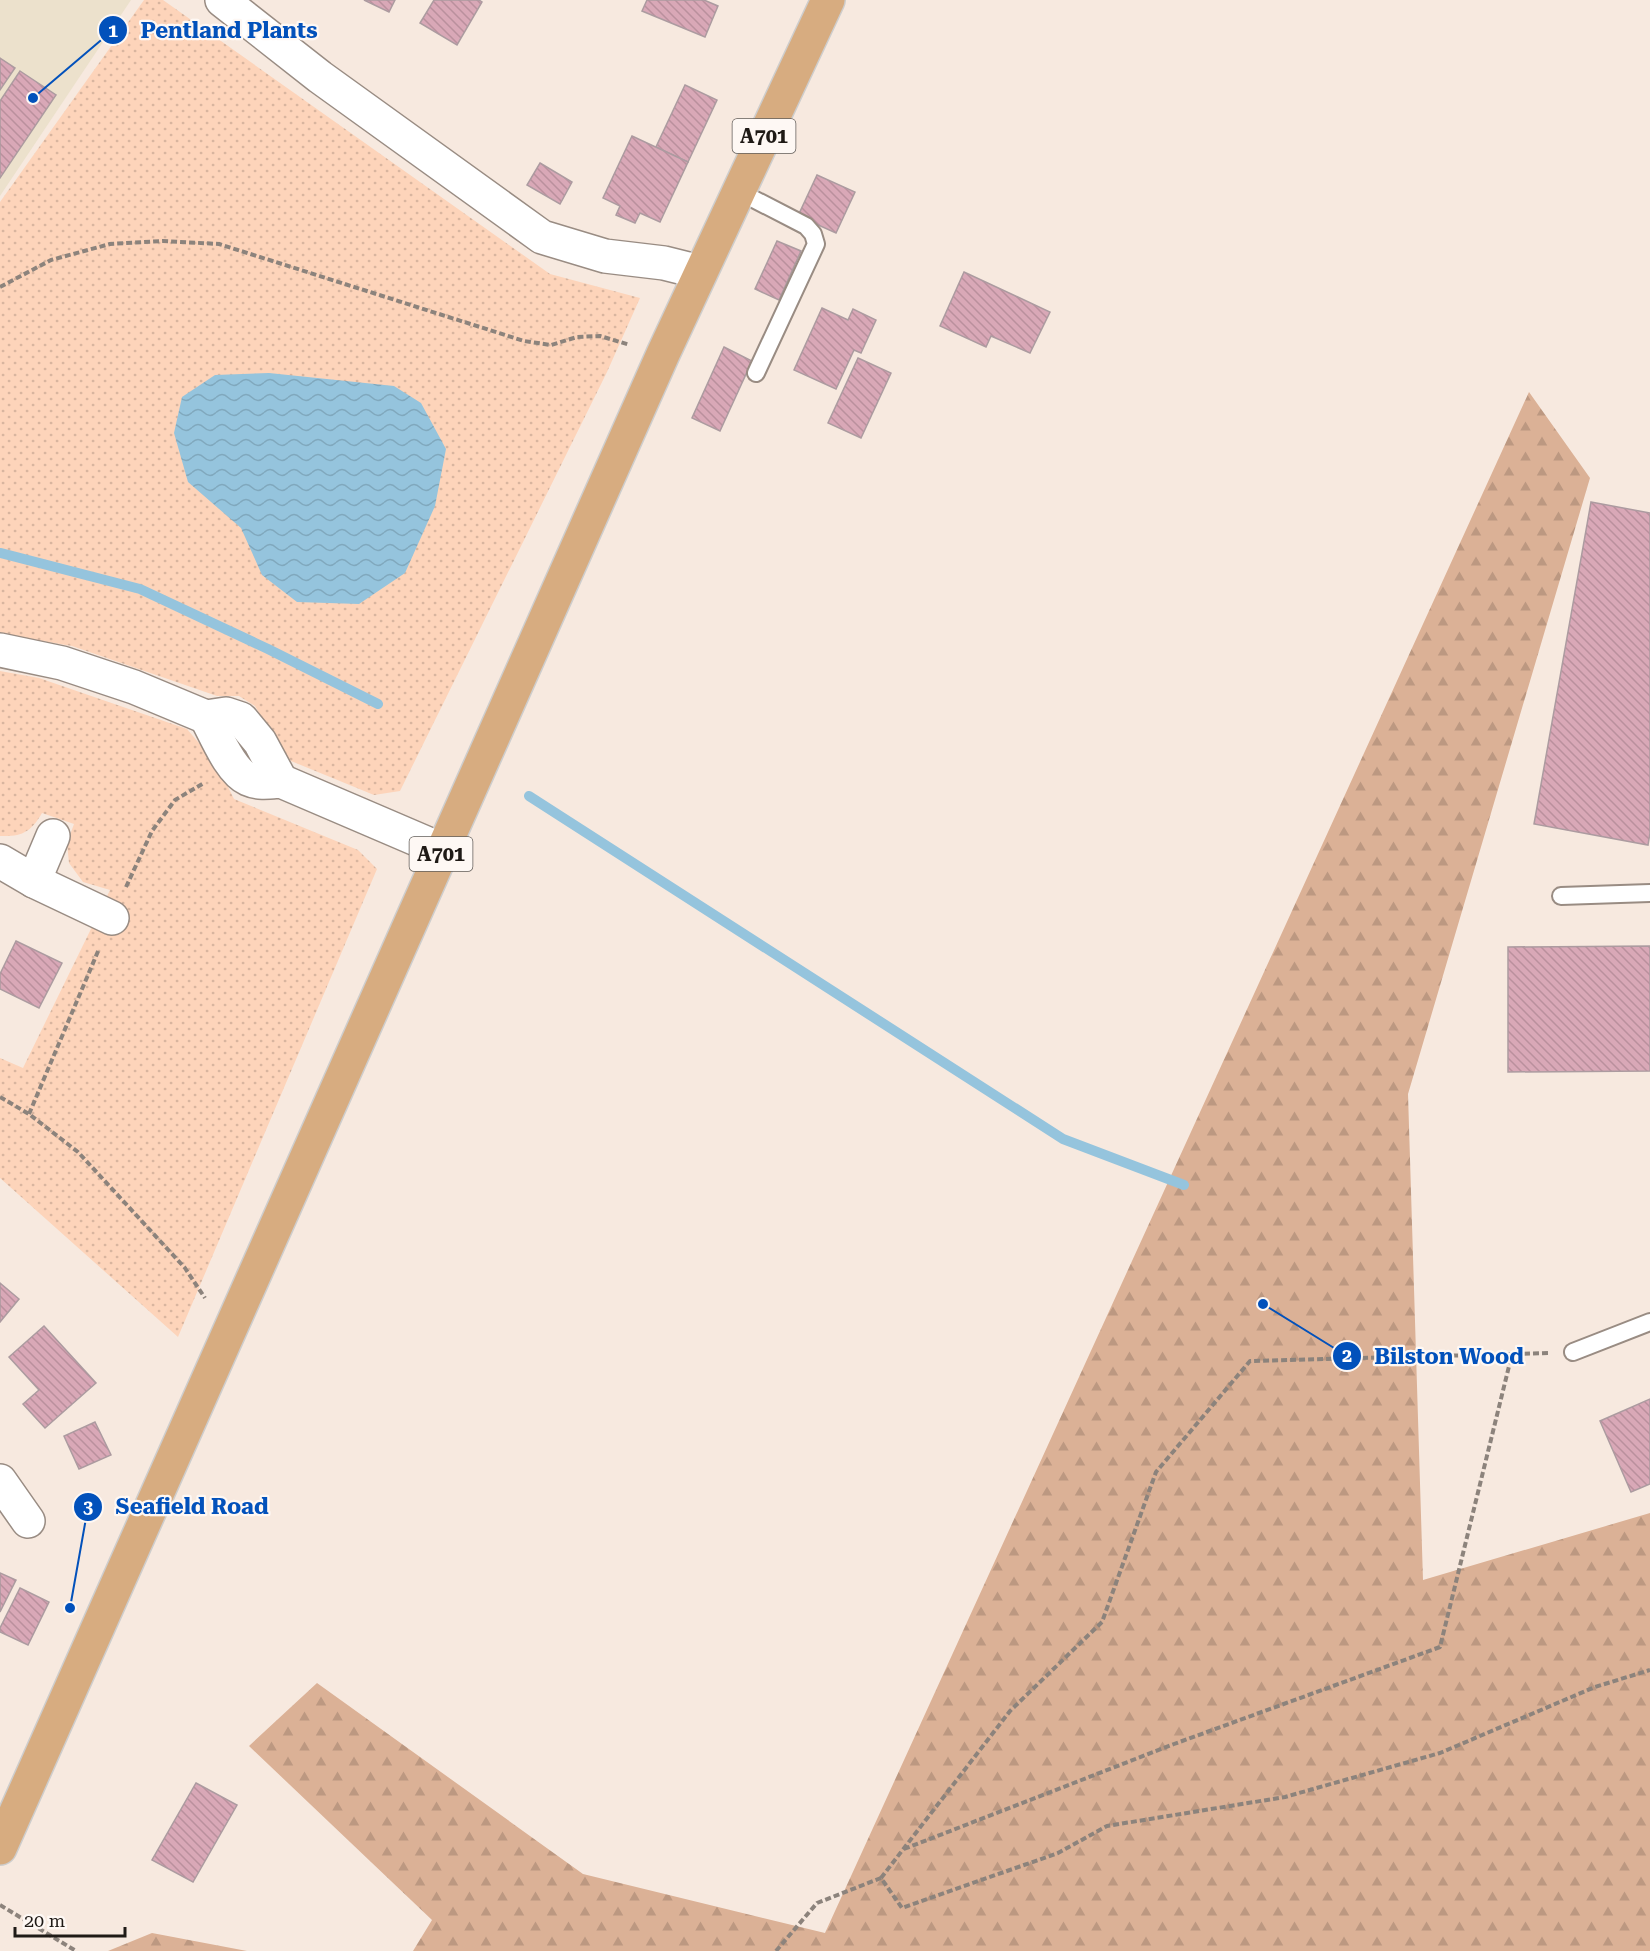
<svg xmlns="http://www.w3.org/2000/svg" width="1650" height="1951" font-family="'Roboto Serif',serif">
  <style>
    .commercial { fill: #ece1cc }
    .grass { fill: url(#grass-dots) }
    .forest { fill: url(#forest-firs) }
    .water { fill: url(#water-waves) }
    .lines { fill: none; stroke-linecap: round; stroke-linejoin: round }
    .stream { stroke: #95c4dd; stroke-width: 10 }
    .building { fill: url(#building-back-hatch); stroke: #ac9ba0; stroke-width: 1.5 }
    .service-casing { stroke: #998c83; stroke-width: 20 }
    .minor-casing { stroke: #998c83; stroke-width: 36 }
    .primary-casing { stroke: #cecdcc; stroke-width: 36 }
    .path { stroke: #8c837c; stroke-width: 4; stroke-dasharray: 6 3; stroke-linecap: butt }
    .service { stroke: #fff; stroke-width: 16 }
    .minor { stroke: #fff; stroke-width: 33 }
    .primary { stroke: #d7ac80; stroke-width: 33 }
    .labels { text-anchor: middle; stroke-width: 4.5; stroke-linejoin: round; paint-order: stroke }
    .shield { fill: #fef8f4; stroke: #625d59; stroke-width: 1.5 }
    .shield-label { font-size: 20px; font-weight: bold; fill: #1f1a16 }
    .leader { fill: none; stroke: #0251bb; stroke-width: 2 }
    .callout-dot { fill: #0251bb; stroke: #fef8f4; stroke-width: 2 }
    .mark-label { font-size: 18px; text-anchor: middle; font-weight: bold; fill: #fff }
    .callout-label { font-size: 22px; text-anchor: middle; font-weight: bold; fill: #0251bb; stroke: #fef8f4; stroke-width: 4.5; stroke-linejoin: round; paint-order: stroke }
  </style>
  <defs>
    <pattern id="grass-dots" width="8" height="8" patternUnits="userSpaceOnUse" patternTransform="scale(1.5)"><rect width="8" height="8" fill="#fdd4ba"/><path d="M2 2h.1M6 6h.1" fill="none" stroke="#d8b59f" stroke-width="1.8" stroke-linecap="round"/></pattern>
    <pattern id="forest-firs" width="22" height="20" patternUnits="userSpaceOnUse" patternTransform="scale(1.5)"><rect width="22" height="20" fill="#dbb196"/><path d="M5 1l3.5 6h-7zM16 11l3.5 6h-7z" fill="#bc9881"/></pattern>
    <pattern id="water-waves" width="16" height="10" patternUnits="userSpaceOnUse" patternTransform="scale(1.5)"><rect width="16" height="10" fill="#95c4dd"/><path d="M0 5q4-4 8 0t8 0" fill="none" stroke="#80a8bd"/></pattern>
    <pattern id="building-back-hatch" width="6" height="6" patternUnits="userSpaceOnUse" patternTransform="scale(1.5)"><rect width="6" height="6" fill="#d9a8b7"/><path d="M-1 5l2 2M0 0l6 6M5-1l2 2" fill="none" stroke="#ba909d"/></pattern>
  </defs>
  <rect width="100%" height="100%" fill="#f7e9df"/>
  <!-- commercial -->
  <path class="commercial" d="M 0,0 L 131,0 L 0,196 Z"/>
  <!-- grass -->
  <g class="grass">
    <path d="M 144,0 L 163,0 L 550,274 L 640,298 L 607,372 L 400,791 L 374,795 L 291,761 L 272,736 L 255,706 L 239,696 L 217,696 L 72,646 L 0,634 L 0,202 Z"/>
    <path d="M 0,671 L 39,678 L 187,729 L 216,763 L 234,799 L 358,850 L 377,869 L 178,1337 L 0,1178 L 0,1058 L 23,1068 L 110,890 L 83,882 L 69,863 L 67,843 L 74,824 L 42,813 C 31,832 22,837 0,836 Z"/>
  </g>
  <!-- forest -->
  <g class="forest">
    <path d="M 1529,392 L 1590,478 L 1408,1094 L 1423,1580 L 1650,1513 L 1650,1951 L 413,1951 L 432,1920 L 249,1746 L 317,1683 L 583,1874 L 825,1933 Z"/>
    <path d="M 152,1933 L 247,1951 L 108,1951 Z"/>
  </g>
  <!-- water -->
  <path class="water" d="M 269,373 L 394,386 L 421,403 L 446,449 L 435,506 L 405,573 L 359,604 L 297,602 L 262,575 L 241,528 L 188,482 L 174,433 L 182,397 L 215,375 Z"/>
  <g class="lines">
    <!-- stream -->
    <g class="stream">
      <path d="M 1,553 L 140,589 L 268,649 L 378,704"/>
      <path d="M 529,796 L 1063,1139 L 1184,1185"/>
    </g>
  </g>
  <!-- building -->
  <g class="building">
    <path d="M 364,0 L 395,0 L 389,12 Z"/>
    <path d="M 434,0 L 479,0 L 482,2 L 457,45 L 420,23 Z"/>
    <path d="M 647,0 L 704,0 L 718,6 L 705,37 L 642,11 Z"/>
    <path d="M 0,58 L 15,68 L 0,90 Z"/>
    <path d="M 20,71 L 56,95 L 0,178 L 0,101 Z"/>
    <path d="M 685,85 L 717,100 L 688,162 L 656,147 Z"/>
    <path d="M 632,136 L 688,162 L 660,222 L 640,213 L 635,223 L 616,215 L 620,206 L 603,198 Z"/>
    <path d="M 540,163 L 572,182 L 560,204 L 527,185 Z"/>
    <path d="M 817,175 L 855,192 L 836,233 L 798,216 Z"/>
    <path d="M 777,241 L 801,251 L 779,300 L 755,289 Z"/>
    <path d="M 964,272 L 1050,312 L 1030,353 L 991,336 L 986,347 L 940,326 Z"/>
    <path d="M 822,308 L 848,320 L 853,309 L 876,320 L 861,353 L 854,350 L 836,389 L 794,370 Z"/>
    <path d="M 724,347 L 752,361 L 720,431 L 692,418 Z"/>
    <path d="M 858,358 L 891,373 L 861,438 L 828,423 Z"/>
    <path d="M 1591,502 L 1650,513 L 1650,833 L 1648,845 L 1534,824 Z"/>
    <path d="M 16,941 L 62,963 L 39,1008 L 0,989 L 0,974 Z"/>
    <path d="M 1650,946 L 1650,1071 L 1508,1072 L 1508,947 Z"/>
    <path d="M 0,1283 L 19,1299 L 0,1322 Z"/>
    <path d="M 44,1326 L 96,1383 L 45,1428 L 23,1404 L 39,1390 L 9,1357 Z"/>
    <path d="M 1650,1399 L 1650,1484 L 1631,1492 L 1600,1421 Z"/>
    <path d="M 95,1422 L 111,1455 L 79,1469 L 64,1436 Z"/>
    <path d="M 0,1573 L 16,1580 L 0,1612 Z"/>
    <path d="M 20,1588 L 49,1602 L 28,1645 L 0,1632 L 0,1628 Z"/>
    <path d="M 196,1783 L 237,1805 L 193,1882 L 152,1860 Z"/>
  </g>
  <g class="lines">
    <!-- service casing -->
    <g class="service-casing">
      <g id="service">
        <path d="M 738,191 L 806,226 L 813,234 L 816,244 L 756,373"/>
        <path d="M 1561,896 L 1650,893"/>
        <path d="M 1573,1352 L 1650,1322"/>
      </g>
    </g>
    <!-- minor casing -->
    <g class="minor-casing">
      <g id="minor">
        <path d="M 222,0 L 320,77 L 542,237 L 605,256 L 664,263 L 700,272"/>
        <path d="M 0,650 L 62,663 L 134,687 L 206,717 L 226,714 L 241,719 L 260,742 L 281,781"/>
        <path d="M 206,717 C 216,735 230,771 248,779 C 259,784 270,782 281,781 L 442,850"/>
        <path d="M 0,861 L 34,881 L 112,918"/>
        <path d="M 34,881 L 53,836"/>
        <path d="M 0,1481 L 28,1521"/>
      </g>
    </g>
    <!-- primary casing -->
    <g class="primary-casing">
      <path id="primary" d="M 0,1848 L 663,354 L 828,0"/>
    </g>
    <!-- path -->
    <g class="path">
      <path d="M 0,287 L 51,260 L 110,244 L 163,241 L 219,244 L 524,341 L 551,345 L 577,337 L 600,336 L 630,345"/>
      <path d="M 126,887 L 152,831 L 175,800 L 204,783"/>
      <path d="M 0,1097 L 29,1114 L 78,1152 L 185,1268 L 205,1298"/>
      <path d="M 29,1114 L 99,949"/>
      <path d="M 904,1849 L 1174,1744 L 1440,1647 L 1512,1354"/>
      <path d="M 881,1878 L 1010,1711 L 1102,1622 L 1156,1472 L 1250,1361 L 1548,1353"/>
      <path d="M 0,1905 L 76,1951"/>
      <path d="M 776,1951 L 817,1903 L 881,1878 L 902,1908 L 1058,1853 L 1107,1826 L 1285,1797 L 1440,1753 L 1595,1687 L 1650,1670"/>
    </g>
    <!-- service -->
    <use href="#service" class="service"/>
    <!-- minor -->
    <use href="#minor" class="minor"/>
    <!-- primary -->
    <use href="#primary" class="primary"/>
  </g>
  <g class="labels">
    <!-- shield labels -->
    <g class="shield">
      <rect x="732.5" y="119" width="63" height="34" rx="4.5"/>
      <rect x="409.5" y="837" width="63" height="34" rx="4.5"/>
    </g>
    <g class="shield-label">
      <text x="764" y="143">A701</text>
      <text x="441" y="861">A701</text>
    </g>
  </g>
  <!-- callouts -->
  <path class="leader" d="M33 98L113 30M1263 1304L1347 1356M70 1608L88 1507"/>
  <g class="callout-dot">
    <circle cx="33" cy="98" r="6"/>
    <circle cx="1263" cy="1304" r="6"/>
    <circle cx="70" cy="1608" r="6"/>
    <circle cx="113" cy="30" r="15"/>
    <circle cx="1347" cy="1356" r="15"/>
    <circle cx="88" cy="1507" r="15"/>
  </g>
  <g class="mark-label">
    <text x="113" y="37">1</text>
    <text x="1347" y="1362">2</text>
    <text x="88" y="1513">3</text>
  </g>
  <g class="callout-label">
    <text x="229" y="38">Pentland Plants</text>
    <text x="1449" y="1364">Bilston Wood</text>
    <text x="192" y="1514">Seafield Road</text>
  </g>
  <!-- scale -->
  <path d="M15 1927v9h110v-9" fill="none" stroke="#1f1a16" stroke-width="3"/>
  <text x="24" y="1927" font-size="18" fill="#1f1a16" stroke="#fef8f4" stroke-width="4.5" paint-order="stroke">20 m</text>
</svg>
